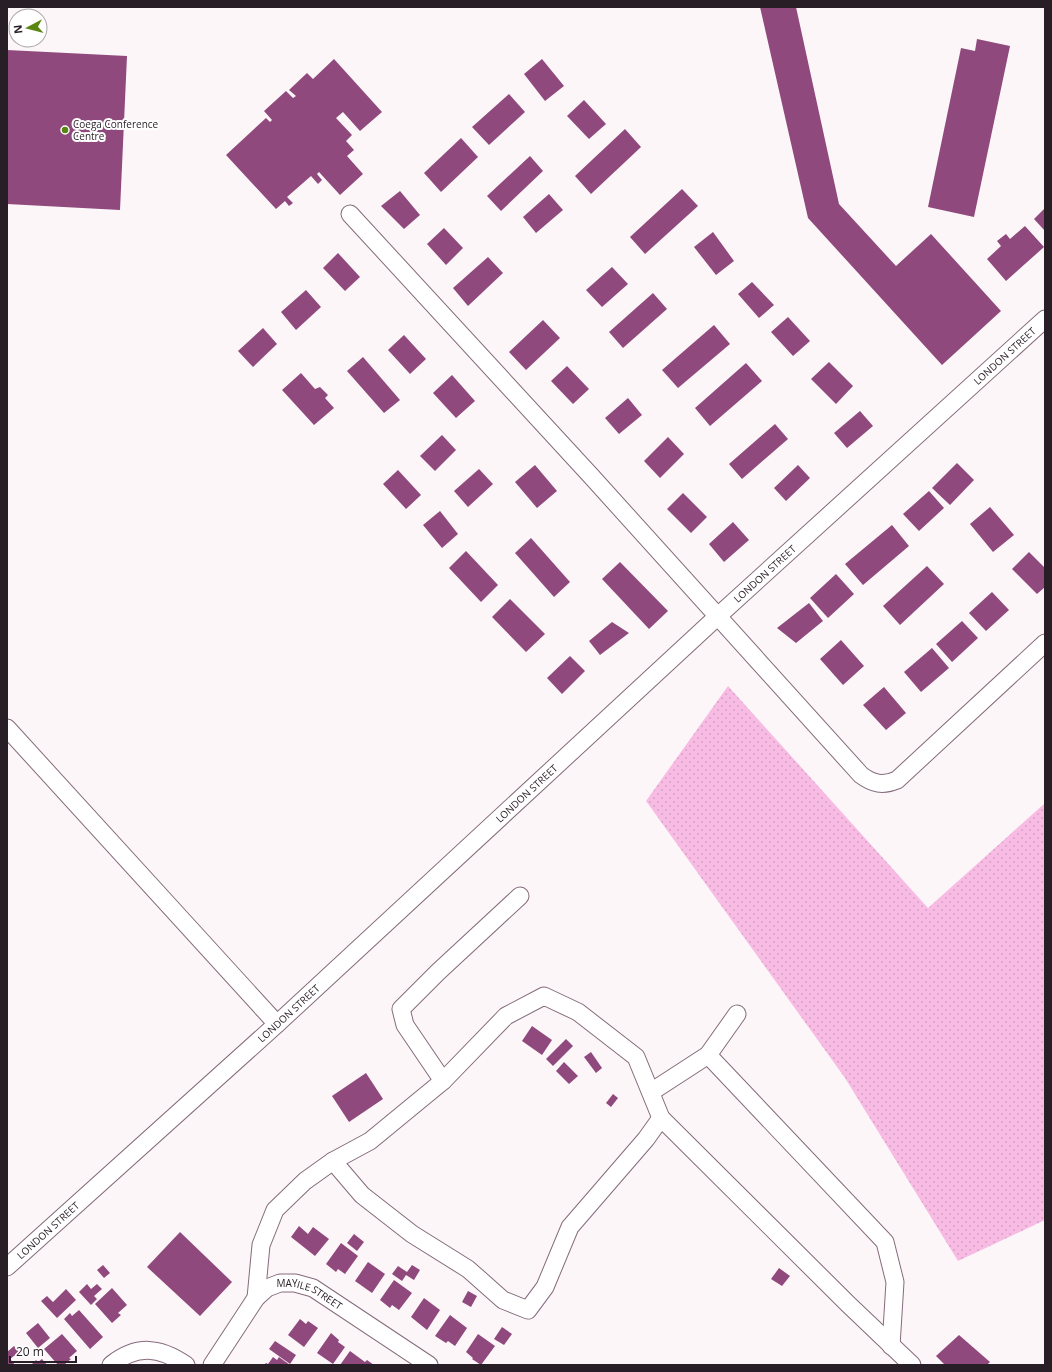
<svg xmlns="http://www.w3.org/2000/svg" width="1052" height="1372" font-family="'Open Sans',sans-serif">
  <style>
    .grass { fill: url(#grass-dots) }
    .building { fill: #90497c }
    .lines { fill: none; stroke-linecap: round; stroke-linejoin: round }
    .minor-casing { stroke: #856b7c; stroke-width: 19 }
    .minor { stroke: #fff; stroke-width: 17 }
    .poi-dot { fill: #598511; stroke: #fff; stroke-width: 1.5 }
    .labels { text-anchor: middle; stroke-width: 4; stroke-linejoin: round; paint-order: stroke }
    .poi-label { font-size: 10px; fill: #281e25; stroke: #fff; text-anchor: start }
    .street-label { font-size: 10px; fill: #281e25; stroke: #fff }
  </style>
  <defs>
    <pattern id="grass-dots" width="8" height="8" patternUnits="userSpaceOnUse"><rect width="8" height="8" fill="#f8bce4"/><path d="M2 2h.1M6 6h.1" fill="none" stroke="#d5a1c3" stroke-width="1.8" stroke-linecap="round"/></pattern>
  </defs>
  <rect width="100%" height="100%" fill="#fcf6f9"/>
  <!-- grass -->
  <path class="grass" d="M 728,686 L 928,908 L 1045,803 L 1045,1220 L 958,1261 L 845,1078 L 646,801 Z"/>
  <!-- building -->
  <g class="building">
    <path d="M 760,7 L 796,7 L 839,204 L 896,266 L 931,234 L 1001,311 L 942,365 L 808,218 Z"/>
    <path d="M 977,39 L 1010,46 L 974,217 L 928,207 L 961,48 L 975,51 Z"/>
    <path d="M 7,50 L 127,56 L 120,210 L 7,204 Z"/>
    <path d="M 334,59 L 382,112 L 360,131 L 343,112 L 336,118 L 352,135 L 346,141 L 354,150 L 347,156 L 363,174 L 340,195 L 319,172 L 317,174 L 322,180 L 318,184 L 311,176 L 287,197 L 293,203 L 289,206 L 285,201 L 276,209 L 226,155 L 266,118 L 270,122 L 272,120 L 264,111 L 286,91 L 293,98 L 296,96 L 289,90 L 307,73 L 313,79 Z"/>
    <path d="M 542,59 L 564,86 L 545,101 L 524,74 Z"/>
    <path d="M 509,94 L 525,112 L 489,145 L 472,127 Z"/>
    <path d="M 584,100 L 606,124 L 589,139 L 567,116 Z"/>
    <path d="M 625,129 L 641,147 L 591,194 L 575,176 Z"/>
    <path d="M 461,138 L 478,157 L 441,192 L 424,173 Z"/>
    <path d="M 530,156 L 543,171 L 501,211 L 487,196 Z"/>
    <path d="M 682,189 L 698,206 L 645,254 L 630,237 Z"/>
    <path d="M 400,191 L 420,215 L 404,229 L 381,206 Z"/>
    <path d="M 549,194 L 563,210 L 536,233 L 523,217 Z"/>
    <path d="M 1045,208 L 1045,231 L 1034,219 Z"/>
    <path d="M 1025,226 L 1044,247 L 1006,281 L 987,259 L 1001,246 L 997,241 L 1006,234 L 1010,239 Z"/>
    <path d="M 444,228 L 463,248 L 446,265 L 427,244 Z"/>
    <path d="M 713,232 L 734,261 L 716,275 L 694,247 Z"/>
    <path d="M 338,253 L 360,277 L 345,291 L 323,268 Z"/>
    <path d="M 488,257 L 503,273 L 468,306 L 453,288 Z"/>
    <path d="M 612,267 L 628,284 L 602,307 L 586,290 Z"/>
    <path d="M 752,282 L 774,305 L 759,318 L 738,294 Z"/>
    <path d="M 306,290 L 321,307 L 296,330 L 281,312 Z"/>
    <path d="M 653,293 L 667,309 L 623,348 L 609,332 Z"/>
    <path d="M 788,317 L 810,341 L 793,356 L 771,332 Z"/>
    <path d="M 543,320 L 560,338 L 526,370 L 509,352 Z"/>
    <path d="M 714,325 L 730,344 L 678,388 L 662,370 Z"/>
    <path d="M 263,328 L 277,344 L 253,367 L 238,351 Z"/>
    <path d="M 404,335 L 426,359 L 410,374 L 388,350 Z"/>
    <path d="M 363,357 L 400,400 L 384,413 L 347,371 Z"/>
    <path d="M 829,362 L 853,386 L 836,404 L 811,379 Z"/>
    <path d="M 746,363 L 762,381 L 710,426 L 695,408 Z"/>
    <path d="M 567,366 L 589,389 L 573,404 L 551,381 Z"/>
    <path d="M 301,373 L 315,389 L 320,387 L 328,395 L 325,398 L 334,408 L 314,425 L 282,390 Z"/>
    <path d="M 452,375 L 475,401 L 456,418 L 433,393 Z"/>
    <path d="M 628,398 L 642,415 L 619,434 L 605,418 Z"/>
    <path d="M 860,411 L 873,426 L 847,448 L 834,433 Z"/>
    <path d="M 775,424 L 788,439 L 742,479 L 729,464 Z"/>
    <path d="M 442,435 L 456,450 L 435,471 L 420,456 Z"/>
    <path d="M 668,437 L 684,454 L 660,478 L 644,461 Z"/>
    <path d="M 957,463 L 974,480 L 950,505 L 932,488 Z"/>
    <path d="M 535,465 L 557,491 L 537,508 L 515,482 Z"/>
    <path d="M 798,465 L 810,478 L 786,501 L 774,488 Z"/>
    <path d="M 479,469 L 493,484 L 468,507 L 454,491 Z"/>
    <path d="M 398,470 L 421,495 L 406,509 L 383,484 Z"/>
    <path d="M 929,491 L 944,508 L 919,531 L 903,514 Z"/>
    <path d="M 683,493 L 707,517 L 691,533 L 667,509 Z"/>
    <path d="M 990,507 L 1014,535 L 993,552 L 970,524 Z"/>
    <path d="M 440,511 L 458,534 L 442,548 L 423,525 Z"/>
    <path d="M 733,522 L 749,540 L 724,562 L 709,544 Z"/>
    <path d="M 892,525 L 909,546 L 863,585 L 845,564 Z"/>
    <path d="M 531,538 L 570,582 L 554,597 L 515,553 Z"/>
    <path d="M 466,551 L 498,585 L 481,602 L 449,568 Z"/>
    <path d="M 1029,552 L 1045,568 L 1045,587 L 1037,594 L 1012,569 Z"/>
    <path d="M 620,562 L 668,611 L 649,629 L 602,579 Z"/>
    <path d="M 927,566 L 944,584 L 900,625 L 883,606 Z"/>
    <path d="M 836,574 L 854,594 L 828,618 L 810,598 Z"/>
    <path d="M 992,592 L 1009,610 L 986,631 L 969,613 Z"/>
    <path d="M 510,599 L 545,634 L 526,652 L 492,617 Z"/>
    <path d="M 809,603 L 823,621 L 796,643 L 777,628 Z"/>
    <path d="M 962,621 L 978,638 L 952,662 L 936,644 Z"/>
    <path d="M 612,622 L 629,633 L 600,655 L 589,641 Z"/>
    <path d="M 841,640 L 864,666 L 843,685 L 820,659 Z"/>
    <path d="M 932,648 L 949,668 L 921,692 L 904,672 Z"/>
    <path d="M 570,656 L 585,671 L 562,694 L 547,678 Z"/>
    <path d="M 884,687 L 906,713 L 886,730 L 863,705 Z"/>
    <path d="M 532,1026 L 552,1040 L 542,1055 L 522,1041 Z"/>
    <path d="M 566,1039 L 573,1046 L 553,1066 L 546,1059 Z"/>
    <path d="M 591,1052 L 602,1068 L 596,1073 L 584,1057 Z"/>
    <path d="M 564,1062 L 578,1076 L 569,1084 L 556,1071 Z"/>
    <path d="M 366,1073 L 383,1099 L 349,1122 L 332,1096 Z"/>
    <path d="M 613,1094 L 618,1098 L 611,1107 L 606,1103 Z"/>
    <path d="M 299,1226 L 308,1234 L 313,1227 L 329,1239 L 315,1256 L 291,1237 Z"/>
    <path d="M 180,1232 L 232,1282 L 200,1316 L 147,1267 Z"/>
    <path d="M 354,1234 L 364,1242 L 357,1251 L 347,1243 Z"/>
    <path d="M 341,1243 L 358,1256 L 345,1274 L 338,1269 L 336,1272 L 326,1264 Z"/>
    <path d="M 368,1262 L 385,1274 L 372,1293 L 355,1281 Z"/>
    <path d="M 103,1265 L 110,1273 L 104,1278 L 97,1270 Z"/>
    <path d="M 412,1265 L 420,1270 L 414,1280 L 406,1275 L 402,1281 L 392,1274 L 398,1266 L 407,1272 Z"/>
    <path d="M 779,1268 L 790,1276 L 782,1286 L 771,1279 Z"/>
    <path d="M 394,1280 L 412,1293 L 399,1310 L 392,1305 L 390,1308 L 380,1300 Z"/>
    <path d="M 87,1284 L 91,1289 L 97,1284 L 102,1289 L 94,1296 L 97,1299 L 91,1305 L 79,1292 Z"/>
    <path d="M 112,1288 L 127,1305 L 118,1313 L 121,1315 L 112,1323 L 95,1304 Z"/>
    <path d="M 66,1289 L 76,1300 L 57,1318 L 41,1301 L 47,1296 L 53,1302 Z"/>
    <path d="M 468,1291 L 477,1296 L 471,1307 L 462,1302 Z"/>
    <path d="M 424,1298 L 440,1310 L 427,1330 L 411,1317 Z"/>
    <path d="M 79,1310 L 103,1337 L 90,1349 L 64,1319 L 70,1313 L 72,1316 Z"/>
    <path d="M 450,1315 L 467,1328 L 455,1346 L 448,1341 L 446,1343 L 435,1336 Z"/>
    <path d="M 300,1319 L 306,1324 L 308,1321 L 318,1328 L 304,1347 L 288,1335 Z"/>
    <path d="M 38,1323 L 50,1338 L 38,1348 L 26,1333 Z"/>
    <path d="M 502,1327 L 512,1334 L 504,1345 L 494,1339 Z"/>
    <path d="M 331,1333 L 339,1340 L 338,1342 L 345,1347 L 333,1364 L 317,1353 Z"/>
    <path d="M 62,1334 L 77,1351 L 69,1358 L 71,1359 L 64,1365 L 58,1365 L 44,1349 Z"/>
    <path d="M 478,1334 L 495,1346 L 481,1365 L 472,1359 L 473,1358 L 466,1352 Z"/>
    <path d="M 959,1335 L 990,1362 L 987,1365 L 945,1365 L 936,1356 Z"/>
    <path d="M 275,1341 L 296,1355 L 290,1364 L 269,1349 Z"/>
    <path d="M 14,1346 L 19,1352 L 10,1359 L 15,1365 L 7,1365 L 7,1352 Z"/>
    <path d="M 350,1351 L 365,1362 L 367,1360 L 374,1365 L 340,1365 Z"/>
    <path d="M 273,1357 L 277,1360 L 279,1357 L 290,1365 L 264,1365 L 266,1363 L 268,1364 Z"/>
    <path d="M 42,1359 L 47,1365 L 31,1365 L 36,1360 L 38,1362 Z"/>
  </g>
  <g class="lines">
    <!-- minor casing -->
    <g class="minor-casing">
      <g id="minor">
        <path d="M 350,214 L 592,477 L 861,775 C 873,784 883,786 897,780 L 1045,643"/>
        <path d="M 7,728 L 277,1024"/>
        <path d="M 708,1055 L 885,1242 L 895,1282 L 891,1346"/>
        <path d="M 443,1081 L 405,1025 L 401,1009 L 438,972 L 520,896"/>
        <path d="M 651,1092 L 708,1055 L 737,1014"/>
        <path d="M 333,1161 L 362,1195 L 412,1234 L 468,1269 L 503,1300 L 528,1310 L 545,1287 L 570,1227 L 646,1139 L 661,1118"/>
        <path id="s1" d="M 7,1267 L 277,1024 L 718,616 L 1045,319"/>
        <path d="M 256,1298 L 261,1245 L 275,1210 L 305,1181 L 333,1161 L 370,1141 L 443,1081 L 506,1016 L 544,996 L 578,1012 L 636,1057 L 661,1118 L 848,1304 L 912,1365"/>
        <path d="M 111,1365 C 137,1344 160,1347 186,1365"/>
        <path id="s2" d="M 212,1365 L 256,1298 L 267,1288 L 280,1283 L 295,1283 L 313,1288 L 429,1365"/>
      </g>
    </g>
    <!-- minor -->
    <use href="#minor" class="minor"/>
  </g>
  <!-- markers -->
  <circle class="poi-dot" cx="65" cy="130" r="4"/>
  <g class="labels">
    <!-- poi labels -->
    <g class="poi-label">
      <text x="73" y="128">Coega Conference<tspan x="73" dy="12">Centre</tspan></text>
    </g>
    <!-- street labels -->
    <g class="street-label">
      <text dy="4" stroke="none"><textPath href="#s1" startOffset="1351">LONDON STREET</textPath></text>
      <text dy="4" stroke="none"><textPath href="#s1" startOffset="1027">LONDON STREET</textPath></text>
      <text dy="4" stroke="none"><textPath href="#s1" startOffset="703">LONDON STREET</textPath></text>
      <text dy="4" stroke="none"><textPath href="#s1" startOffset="379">LONDON STREET</textPath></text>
      <text dy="4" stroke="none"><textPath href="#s1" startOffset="55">LONDON STREET</textPath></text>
      <text dy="4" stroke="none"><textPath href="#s2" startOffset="141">MAYILE STREET</textPath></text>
    </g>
  </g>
  <!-- border -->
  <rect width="1052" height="1372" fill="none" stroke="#281e25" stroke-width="16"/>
  <!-- north arrow -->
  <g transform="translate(28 28) rotate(263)"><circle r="19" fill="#ffffff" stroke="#a9a5a8"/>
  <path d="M0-3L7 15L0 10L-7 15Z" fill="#598511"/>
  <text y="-6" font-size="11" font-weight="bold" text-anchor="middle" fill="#281e25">N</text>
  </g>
  <!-- scale -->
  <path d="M10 1356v6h66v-6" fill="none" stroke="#281e25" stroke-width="2"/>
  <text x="16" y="1356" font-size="12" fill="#281e25" stroke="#ffffff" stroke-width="3" paint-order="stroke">20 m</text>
</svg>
